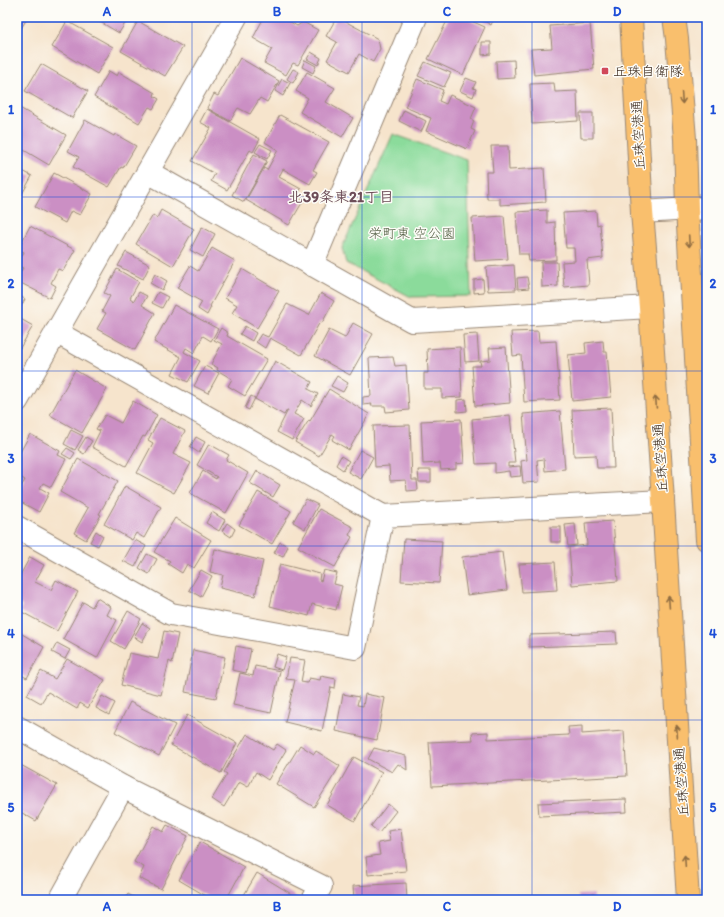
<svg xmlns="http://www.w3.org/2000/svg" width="724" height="917" font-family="Itim,'Klee One',sans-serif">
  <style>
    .green { fill: #8bdb9b; stroke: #63825c }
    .building { fill: #cb8fc4 }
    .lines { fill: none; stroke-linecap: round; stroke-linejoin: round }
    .minor-casing { stroke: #988775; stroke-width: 24 }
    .major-casing { stroke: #988775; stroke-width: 24 }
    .minor { stroke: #fff; stroke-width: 22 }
    .major { stroke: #f9bf6d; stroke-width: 22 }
    .oneway { stroke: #906d42 }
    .grid { fill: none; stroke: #1d4ed8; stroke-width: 1; stroke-opacity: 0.55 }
    .poi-dot { fill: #d1495b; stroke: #fdfcf7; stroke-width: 1.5 }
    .labels { text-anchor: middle; stroke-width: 3; stroke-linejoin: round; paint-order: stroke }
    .poi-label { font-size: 14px; fill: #3b2a1e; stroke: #fdfcf7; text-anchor: start }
    .street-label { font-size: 14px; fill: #3b2a1e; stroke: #fdfcf7 }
    .park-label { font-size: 14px; fill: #535f44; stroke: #fdfcf7 }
    .neighbourhood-label { font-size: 15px; font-weight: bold; fill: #6d4d58; stroke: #fdfcf7 }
    .neatline { fill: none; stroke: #1d4ed8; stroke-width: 1.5 }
    .grid-label { font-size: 13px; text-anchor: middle; font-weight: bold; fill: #1d4ed8 }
  </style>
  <rect width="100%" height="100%" fill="#fdfcf7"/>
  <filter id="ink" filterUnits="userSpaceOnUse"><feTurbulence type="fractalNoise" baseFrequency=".025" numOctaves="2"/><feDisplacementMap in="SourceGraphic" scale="8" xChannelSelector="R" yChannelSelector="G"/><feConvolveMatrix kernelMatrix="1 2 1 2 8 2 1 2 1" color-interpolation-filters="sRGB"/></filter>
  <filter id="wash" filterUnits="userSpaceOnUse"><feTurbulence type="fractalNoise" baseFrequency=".012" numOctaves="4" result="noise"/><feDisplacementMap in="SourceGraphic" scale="16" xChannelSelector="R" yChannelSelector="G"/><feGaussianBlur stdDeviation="0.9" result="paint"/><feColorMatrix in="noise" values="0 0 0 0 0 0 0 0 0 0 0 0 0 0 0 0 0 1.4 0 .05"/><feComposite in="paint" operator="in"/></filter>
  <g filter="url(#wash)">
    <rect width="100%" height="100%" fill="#f6e4cc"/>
    <!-- green -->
    <path class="green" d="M 393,134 L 467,160 L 471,296 L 411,297 L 346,263 L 342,248 Z"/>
    <g id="blocks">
      <!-- building -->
      <g class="building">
        <path d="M 17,17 L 28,17 L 17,35 Z"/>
        <path d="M 92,17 L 129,17 L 119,33 Z"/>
        <path d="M 260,17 L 289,17 L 287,20 L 297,26 L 303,22 L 318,30 L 298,65 L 293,63 L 286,75 L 264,63 L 272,49 L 253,38 L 262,21 L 258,19 Z"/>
        <path d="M 337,17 L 378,39 L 380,49 L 373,62 L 359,54 L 349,72 L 327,60 L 337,42 L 326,36 Z"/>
        <path d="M 449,17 L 462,17 L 485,27 L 463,75 L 428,59 Z"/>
        <path d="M 480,17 L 493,17 L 494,18 L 491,25 L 479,18 Z"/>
        <path d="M 67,21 L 113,47 L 97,74 L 52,47 Z"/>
        <path d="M 138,21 L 183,47 L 165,76 L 121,51 Z"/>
        <path d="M 590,23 L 594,69 L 534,75 L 531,49 L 552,48 L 550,26 Z"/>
        <path d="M 482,42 L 491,42 L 491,54 L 482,55 Z"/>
        <path d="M 311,52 L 321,58 L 318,65 L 307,59 Z"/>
        <path d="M 240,58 L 279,81 L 267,102 L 260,98 L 250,114 L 238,108 L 230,121 L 207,108 L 214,94 L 218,96 Z"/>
        <path d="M 305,60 L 316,66 L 313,73 L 302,67 Z"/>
        <path d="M 514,60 L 515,78 L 497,79 L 496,61 Z"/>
        <path d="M 425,62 L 451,73 L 444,87 L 418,76 Z"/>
        <path d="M 41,64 L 88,91 L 72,118 L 25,91 Z"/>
        <path d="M 293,69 L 299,72 L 293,83 L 287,79 Z"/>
        <path d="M 109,71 L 117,76 L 119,72 L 155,93 L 154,96 L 159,99 L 153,109 L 149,107 L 139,123 L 94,97 Z"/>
        <path d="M 307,72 L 335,88 L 326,102 L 353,118 L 342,137 L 300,112 L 308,98 L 296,91 Z"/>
        <path d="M 466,78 L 476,82 L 473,88 L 476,89 L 473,97 L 460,91 Z"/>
        <path d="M 282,79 L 290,83 L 283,96 L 275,91 Z"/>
        <path d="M 417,79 L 443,90 L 439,101 L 446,104 L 450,95 L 476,107 L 471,119 L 474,121 L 471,129 L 475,131 L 467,149 L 426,131 L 431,118 L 405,107 Z"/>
        <path d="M 554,83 L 555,92 L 577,91 L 578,121 L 532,124 L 530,84 Z"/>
        <path d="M 18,107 L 66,135 L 49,165 L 17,146 L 17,109 Z"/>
        <path d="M 207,109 L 260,139 L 253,152 L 250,150 L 227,190 L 211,181 L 215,174 L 192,161 L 211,128 L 200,122 Z"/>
        <path d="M 404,110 L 426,121 L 421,132 L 399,121 Z"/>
        <path d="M 580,113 L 593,113 L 593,138 L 581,138 Z"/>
        <path d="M 280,115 L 329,142 L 313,170 L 317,172 L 310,184 L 283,169 L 279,177 L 301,189 L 296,197 L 303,201 L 289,225 L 246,200 L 264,168 L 267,170 L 278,150 L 265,142 Z"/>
        <path d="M 85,120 L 114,136 L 115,134 L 136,146 L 123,168 L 121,167 L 109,187 L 73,167 L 79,157 L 68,151 Z"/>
        <path d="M 260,144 L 272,150 L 267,159 L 255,152 Z"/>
        <path d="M 491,146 L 508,146 L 509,170 L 544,168 L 546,202 L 500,205 L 500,199 L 487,199 L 486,172 L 493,172 Z"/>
        <path d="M 254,154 L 267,161 L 244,202 L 232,195 Z"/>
        <path d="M 17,168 L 32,176 L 17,203 Z"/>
        <path d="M 54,173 L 92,194 L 80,215 L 71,211 L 65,223 L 35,207 Z"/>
        <path d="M 161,210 L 194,229 L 173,266 L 136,244 L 153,215 L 157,218 Z"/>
        <path d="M 547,210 L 547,223 L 555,222 L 556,260 L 529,261 L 528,254 L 519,254 L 516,212 Z"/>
        <path d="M 596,211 L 597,225 L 600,224 L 603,258 L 587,260 L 589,285 L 564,287 L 562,262 L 575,261 L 574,248 L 566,248 L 563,213 Z"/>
        <path d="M 504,216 L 508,259 L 475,261 L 472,218 Z"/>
        <path d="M 30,226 L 75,250 L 63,271 L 58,269 L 51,283 L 56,286 L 50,298 L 17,281 L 17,278 L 23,268 L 17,265 L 24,252 L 18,249 Z"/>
        <path d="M 202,227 L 215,234 L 203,257 L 190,250 Z"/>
        <path d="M 212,248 L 235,261 L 210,306 L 211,307 L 207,315 L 198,309 L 202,302 L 177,288 L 190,266 L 198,271 Z"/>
        <path d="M 126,252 L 150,265 L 143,279 L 118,266 Z"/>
        <path d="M 541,262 L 557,262 L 558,286 L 542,287 Z"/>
        <path d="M 514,265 L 516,290 L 488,291 L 486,267 Z"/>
        <path d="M 117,269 L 139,282 L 130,298 L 134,301 L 139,292 L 147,296 L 142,305 L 155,313 L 135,350 L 97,329 L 106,313 L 102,311 L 110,296 L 104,293 Z"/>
        <path d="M 242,269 L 279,291 L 257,328 L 232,313 L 237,305 L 225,298 Z"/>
        <path d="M 155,274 L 167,281 L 162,290 L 150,283 Z"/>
        <path d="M 527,277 L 529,288 L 518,289 L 517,278 Z"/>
        <path d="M 483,279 L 484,292 L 474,293 L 474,280 Z"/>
        <path d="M 158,292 L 168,297 L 162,308 L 152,303 Z"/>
        <path d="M 321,293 L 334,301 L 322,323 L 320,322 L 301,355 L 270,338 L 265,348 L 256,342 L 261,334 L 268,337 L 287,304 L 309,315 Z"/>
        <path d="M 17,295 L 25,299 L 17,314 Z"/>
        <path d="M 174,305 L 218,329 L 211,341 L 203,336 L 194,353 L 186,348 L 184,352 L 200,361 L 188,382 L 172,374 L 181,357 L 154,342 Z"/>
        <path d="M 17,317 L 33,326 L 20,348 L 17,347 Z"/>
        <path d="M 353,323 L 373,334 L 350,375 L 315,356 L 329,330 L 345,338 Z"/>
        <path d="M 245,326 L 256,333 L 252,341 L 240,334 Z"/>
        <path d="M 221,328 L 228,333 L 227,336 L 267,359 L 245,396 L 228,386 L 232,379 L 217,370 L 218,368 L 211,364 L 222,344 L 214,340 Z"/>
        <path d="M 538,331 L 539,342 L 556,341 L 560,400 L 524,402 L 521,355 L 513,356 L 511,332 Z"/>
        <path d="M 477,334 L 479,361 L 465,362 L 463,335 Z"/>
        <path d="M 603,341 L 604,352 L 607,352 L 611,397 L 572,401 L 568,355 L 586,353 L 585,343 Z"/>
        <path d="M 460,347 L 462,397 L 442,398 L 442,389 L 424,389 L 424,373 L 428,373 L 427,349 Z"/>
        <path d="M 506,347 L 510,403 L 475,406 L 472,366 L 481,366 L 480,361 L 490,360 L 489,348 Z"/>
        <path d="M 393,357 L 395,366 L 406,365 L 409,410 L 386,412 L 385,406 L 371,406 L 372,404 L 363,405 L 363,397 L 371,396 L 369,358 Z"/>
        <path d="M 275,361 L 312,382 L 308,389 L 318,394 L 311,406 L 302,400 L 294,414 L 304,419 L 292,440 L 277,432 L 288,410 L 287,410 L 284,415 L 255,399 Z"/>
        <path d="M 205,366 L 219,373 L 208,393 L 194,386 Z"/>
        <path d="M 75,370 L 107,389 L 82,433 L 50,415 Z"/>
        <path d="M 337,376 L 348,383 L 343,392 L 331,386 Z"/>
        <path d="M 329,389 L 369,414 L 349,450 L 332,440 L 335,436 L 332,434 L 319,456 L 295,442 L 309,420 L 310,421 Z"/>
        <path d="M 251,396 L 255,398 L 249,410 L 245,408 Z"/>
        <path d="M 466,399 L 467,411 L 457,412 L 457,400 Z"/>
        <path d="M 133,401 L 157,415 L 145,437 L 143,436 L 126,466 L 92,447 L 100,431 L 96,429 L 105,415 L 121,423 Z"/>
        <path d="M 611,408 L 614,468 L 597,468 L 596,455 L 574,456 L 572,410 Z"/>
        <path d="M 560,411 L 565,469 L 545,471 L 544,459 L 537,460 L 539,482 L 523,483 L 521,461 L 527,460 L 523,414 Z"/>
        <path d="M 510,415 L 515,463 L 508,463 L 508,467 L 520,466 L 521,476 L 510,477 L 509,471 L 495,473 L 495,463 L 476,464 L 472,419 Z"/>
        <path d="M 160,418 L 185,431 L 173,454 L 191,463 L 174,493 L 137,473 L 153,443 L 148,440 Z"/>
        <path d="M 461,419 L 464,463 L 456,464 L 456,469 L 441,470 L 440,463 L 423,464 L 421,421 Z"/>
        <path d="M 410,425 L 412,480 L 417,480 L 418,490 L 407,491 L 406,480 L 390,481 L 389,466 L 375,467 L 373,426 Z"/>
        <path d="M 71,430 L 83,436 L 75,450 L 64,444 Z"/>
        <path d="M 30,434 L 60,451 L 58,455 L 66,459 L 51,487 L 43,483 L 40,488 L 49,493 L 39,512 L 17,500 L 17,494 L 25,480 L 17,475 L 17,458 Z"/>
        <path d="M 86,437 L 92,441 L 84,454 L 78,450 Z"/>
        <path d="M 196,437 L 205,442 L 199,453 L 190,447 Z"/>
        <path d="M 209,444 L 229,455 L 226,460 L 248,473 L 226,513 L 190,493 L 203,471 L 216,479 L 217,477 L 197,465 Z"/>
        <path d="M 67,448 L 75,453 L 71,459 L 62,454 Z"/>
        <path d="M 360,450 L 373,457 L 361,479 L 348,472 Z"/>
        <path d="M 341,456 L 349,461 L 343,470 L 336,465 Z"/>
        <path d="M 78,459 L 118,481 L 99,514 L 101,515 L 86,540 L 74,533 L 88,508 L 60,492 Z"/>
        <path d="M 418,470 L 431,470 L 431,482 L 419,482 Z"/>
        <path d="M 257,471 L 280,485 L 273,497 L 250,483 Z"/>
        <path d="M 125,486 L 161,507 L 144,538 L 136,533 L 132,540 L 104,524 Z"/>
        <path d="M 258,492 L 291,511 L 272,544 L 239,525 Z"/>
        <path d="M 306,499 L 318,505 L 305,529 L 293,522 Z"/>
        <path d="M 319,509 L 353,527 L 349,535 L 352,537 L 335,567 L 298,547 Z"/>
        <path d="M 212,512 L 225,520 L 219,531 L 206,523 Z"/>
        <path d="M 175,518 L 211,540 L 194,568 L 187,564 L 182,573 L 168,564 L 170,561 L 154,552 Z"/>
        <path d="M 613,521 L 618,581 L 572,585 L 569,547 L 587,545 L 585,523 Z"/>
        <path d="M 227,523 L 235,529 L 231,537 L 222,531 Z"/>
        <path d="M 575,524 L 577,545 L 568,546 L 565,525 Z"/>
        <rect x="551" y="527" width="10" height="15"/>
        <path d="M 96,531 L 103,536 L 98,546 L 90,542 Z"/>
        <path d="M 404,539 L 442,541 L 439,583 L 401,581 Z"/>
        <path d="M 135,540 L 146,546 L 135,567 L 123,561 Z"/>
        <path d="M 280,542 L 288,546 L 283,557 L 274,553 Z"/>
        <path d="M 215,549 L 263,561 L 255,596 L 220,588 L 223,575 L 210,572 Z"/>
        <path d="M 502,552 L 507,590 L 467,595 L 462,557 Z"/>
        <path d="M 147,554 L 157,559 L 149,574 L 139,568 Z"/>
        <path d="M 30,557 L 44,565 L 35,582 L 51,590 L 56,580 L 78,592 L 57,631 L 20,611 L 22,606 L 17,603 L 17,581 Z"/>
        <path d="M 555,562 L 557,590 L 522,592 L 519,564 Z"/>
        <path d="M 280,564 L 320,574 L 319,580 L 321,581 L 324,570 L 337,573 L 334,584 L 342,586 L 336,610 L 312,604 L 309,616 L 270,606 Z"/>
        <path d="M 201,570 L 212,576 L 201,597 L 189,590 Z"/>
        <path d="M 97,598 L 111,607 L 107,615 L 117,620 L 97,658 L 63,639 L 83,602 L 92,607 Z"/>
        <path d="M 128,611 L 141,619 L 124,649 L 111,641 Z"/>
        <path d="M 142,623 L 150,628 L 142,642 L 134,637 Z"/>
        <path d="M 17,631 L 44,647 L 27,678 L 17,673 Z"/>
        <path d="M 164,631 L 178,634 L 172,663 L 169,661 L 161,695 L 121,685 L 129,653 L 158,659 Z"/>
        <path d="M 616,632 L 617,644 L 529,647 L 529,635 Z"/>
        <path d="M 57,643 L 70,650 L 65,659 L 52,652 Z"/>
        <path d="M 236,646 L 251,649 L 246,673 L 232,670 Z"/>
        <path d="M 193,650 L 225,657 L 216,698 L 185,692 Z"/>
        <path d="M 277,654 L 286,657 L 282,670 L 273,667 Z"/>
        <path d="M 290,658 L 305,660 L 301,682 L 307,683 L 309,678 L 320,680 L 321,676 L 336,679 L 335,688 L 331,687 L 322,731 L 285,722 L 295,680 L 286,679 Z"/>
        <path d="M 67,659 L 105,680 L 88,708 L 80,703 L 77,709 L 48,692 L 41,703 L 27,695 L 41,671 L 55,679 Z"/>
        <path d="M 255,666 L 280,671 L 271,713 L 233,705 L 240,673 L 253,676 Z"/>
        <path d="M 343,694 L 359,697 L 357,705 L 363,706 L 365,694 L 385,698 L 377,740 L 336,731 Z"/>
        <path d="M 102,696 L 115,703 L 109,715 L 96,708 Z"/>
        <path d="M 130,702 L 175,725 L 159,756 L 115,732 Z"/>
        <path d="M 187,715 L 237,743 L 221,773 L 171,745 Z"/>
        <path d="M 582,726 L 582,734 L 624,731 L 627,776 L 432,786 L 429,742 L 473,740 L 472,733 L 488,732 L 488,739 L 569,735 L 568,727 Z"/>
        <path d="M 247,734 L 273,750 L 277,744 L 286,750 L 268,780 L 256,772 L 248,787 L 239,782 L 224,807 L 212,799 L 227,774 L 224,772 Z"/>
        <path d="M 300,745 L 314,754 L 316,751 L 340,766 L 314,807 L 276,784 Z"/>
        <path d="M 374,748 L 406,756 L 407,770 L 398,764 L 392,772 L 368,759 Z"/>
        <path d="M 354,757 L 382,772 L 355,821 L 327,805 Z"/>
        <path d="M 17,763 L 57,785 L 36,821 L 17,810 Z"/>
        <path d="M 626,799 L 627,812 L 539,816 L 538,803 Z"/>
        <path d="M 388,804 L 396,811 L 379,833 L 371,826 Z"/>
        <path d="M 167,825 L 188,836 L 161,889 L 139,878 L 144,867 L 134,862 L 153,826 L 163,832 Z"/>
        <path d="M 401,829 L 406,871 L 368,875 L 366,857 L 380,855 L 378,843 L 390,841 L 388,831 Z"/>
        <path d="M 200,842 L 244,867 L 226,900 L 213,900 L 179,880 Z"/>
        <path d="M 257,873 L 298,898 L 297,900 L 241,900 Z"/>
        <path d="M 406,883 L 407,900 L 354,900 L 353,886 Z"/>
        <path d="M 128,894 L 139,900 L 124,900 Z"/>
        <path d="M 594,894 L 594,900 L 579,900 L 578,895 Z"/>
      </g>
    </g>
  </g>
  <g filter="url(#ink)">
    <use href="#blocks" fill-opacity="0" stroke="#988775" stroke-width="1"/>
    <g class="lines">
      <!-- minor casing -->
      <g class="minor-casing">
        <g id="minor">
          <path d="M 148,172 L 412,321 L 650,307"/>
          <path d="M 642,212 L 707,208"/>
          <path d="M 312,265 L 416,17"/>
          <path d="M 56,332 L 383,516 L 663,501"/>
          <path d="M 17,401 L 236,17"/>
          <path d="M 17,527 L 171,614 L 355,648 L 383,516"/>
          <path d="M 17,727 L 123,787 L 321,886 L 313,900"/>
          <path d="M 60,900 L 123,787"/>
        </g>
      </g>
      <!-- major casing -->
      <g class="major-casing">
        <g id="major">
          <path d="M 631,17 L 642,212 L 650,307 L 663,501 L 688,900"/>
          <path d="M 674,17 L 677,39 L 685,139 L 687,209 L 707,540"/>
        </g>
      </g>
      <!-- minor -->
      <use href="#minor" class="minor"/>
      <!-- major -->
      <use href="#major" class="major"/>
    </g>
    <!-- one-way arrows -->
    <defs><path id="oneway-shaft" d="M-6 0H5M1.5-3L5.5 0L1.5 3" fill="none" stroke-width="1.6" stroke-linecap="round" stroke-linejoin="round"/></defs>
    <g class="oneway">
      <use href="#oneway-shaft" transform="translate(682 98) rotate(86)"/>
      <use href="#oneway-shaft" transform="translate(689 241) rotate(87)"/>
      <use href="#oneway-shaft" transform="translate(656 402) rotate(-94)"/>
      <use href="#oneway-shaft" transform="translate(669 602) rotate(-94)"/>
      <use href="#oneway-shaft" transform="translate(677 731) rotate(-94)"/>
      <use href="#oneway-shaft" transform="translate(685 861) rotate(-94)"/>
    </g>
  </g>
  <!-- grid -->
  <path class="grid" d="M 192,17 L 192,900M 362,17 L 362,900M 532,17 L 532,900M 17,197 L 707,197M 17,371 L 707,371M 17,546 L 707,546M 17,720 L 707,720"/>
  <!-- markers -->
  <rect class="poi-dot" x="601" y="67" width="8" height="8" rx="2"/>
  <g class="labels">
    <!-- poi labels -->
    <g class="poi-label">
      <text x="613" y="76">丘珠自衛隊</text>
    </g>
    <!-- street labels -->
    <g class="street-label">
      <text transform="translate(638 135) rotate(-93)" y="5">丘珠空港通</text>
      <text transform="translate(660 458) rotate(-94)" y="5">丘珠空港通</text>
      <text transform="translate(681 782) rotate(-94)" y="5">丘珠空港通</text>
    </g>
    <!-- park labels -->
    <g class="park-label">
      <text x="412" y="238">栄町東 空公園</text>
    </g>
    <!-- neighbourhood labels -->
    <g class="neighbourhood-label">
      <text x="341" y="202">北39条東21丁目</text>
    </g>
  </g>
  <!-- margin -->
  <rect width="724" height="917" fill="none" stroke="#fdfcf7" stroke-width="44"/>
  <rect x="22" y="22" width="680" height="873" class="neatline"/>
  <g class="grid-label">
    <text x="107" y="16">A</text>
    <text x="277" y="16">B</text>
    <text x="447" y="16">C</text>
    <text x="617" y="16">D</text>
    <text x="11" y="114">1</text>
    <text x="713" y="114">1</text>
    <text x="11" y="288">2</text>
    <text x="713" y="288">2</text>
    <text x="11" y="463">3</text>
    <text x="713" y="463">3</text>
    <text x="11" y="638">4</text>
    <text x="713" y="638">4</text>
    <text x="11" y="812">5</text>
    <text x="713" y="812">5</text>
    <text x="107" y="911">A</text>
    <text x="277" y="911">B</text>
    <text x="447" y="911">C</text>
    <text x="617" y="911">D</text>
  </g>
</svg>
